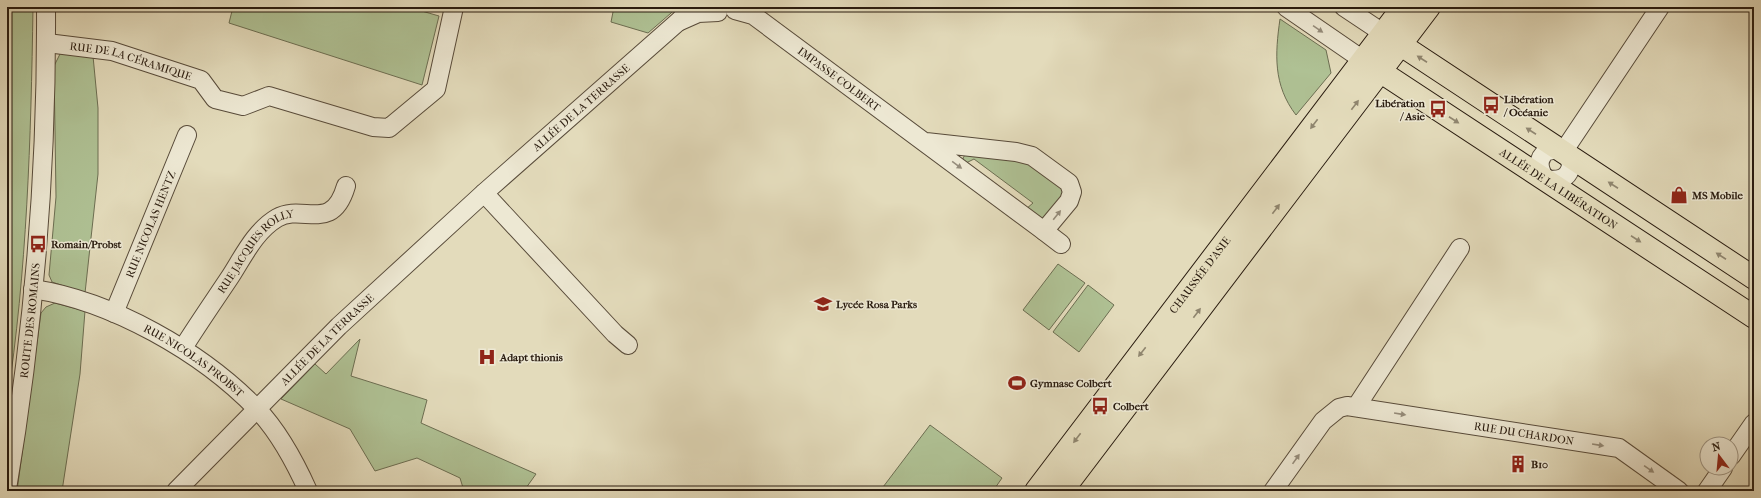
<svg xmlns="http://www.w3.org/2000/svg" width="1761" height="498" font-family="'IM FELL French Canon',serif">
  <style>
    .green { fill: #afc194; stroke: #6c6e52 }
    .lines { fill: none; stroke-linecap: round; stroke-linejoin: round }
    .minor-casing { stroke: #584b3a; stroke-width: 20 }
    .major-casing { stroke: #291b0f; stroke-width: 24 }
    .minor { stroke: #ede8d3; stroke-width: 18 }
    .major { stroke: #e3dbbb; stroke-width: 22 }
    .oneway { fill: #958c7b }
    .oneway2 { fill: #8f856e }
    .labels { text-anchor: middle; stroke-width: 3; stroke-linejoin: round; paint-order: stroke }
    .street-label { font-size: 11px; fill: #291b0f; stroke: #ede8d3 }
    .poi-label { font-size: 11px; font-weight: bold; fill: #291b0f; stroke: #ede8d3; text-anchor: start }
  </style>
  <rect width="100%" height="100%" fill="#e3dbbb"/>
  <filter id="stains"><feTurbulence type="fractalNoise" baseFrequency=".005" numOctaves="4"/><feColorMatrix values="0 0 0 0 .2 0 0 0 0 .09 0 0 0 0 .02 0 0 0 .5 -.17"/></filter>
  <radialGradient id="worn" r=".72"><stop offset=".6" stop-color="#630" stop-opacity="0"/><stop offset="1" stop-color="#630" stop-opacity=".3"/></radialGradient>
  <!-- green -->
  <g class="green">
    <path d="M 7,7 L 33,7 C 31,139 27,271 7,402 Z"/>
    <path d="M 233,7 L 408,7 L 439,16 L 422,85 L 229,23 Z"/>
    <path d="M 614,7 L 678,7 L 648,33 L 611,22 Z"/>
    <path d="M 1280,19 L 1326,50 L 1331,73 L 1296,115 C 1273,85 1275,54 1280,19 Z"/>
    <path d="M 61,52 L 93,56 L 98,108 L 98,174 L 85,293 L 52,282 L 49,275 L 56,197 L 54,66 Z"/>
    <path d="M 967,152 L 1024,161 L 1061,186 L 1064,191 L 1063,198 L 1043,219 L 1026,209 L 1033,203 L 974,159 L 966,163 L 964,162 L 963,158 Z"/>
    <path d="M 1058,264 L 1085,283 L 1049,330 L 1023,310 Z"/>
    <path d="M 1088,285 L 1114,305 L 1079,352 L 1053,332 Z"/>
    <path d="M 55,303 L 85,311 L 80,374 L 62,491 L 17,491 L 41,313 L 46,307 Z"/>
    <path d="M 360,339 L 351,376 L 427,400 L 421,423 L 536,474 L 526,488 L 533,491 L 464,491 L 460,478 L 417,458 L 375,471 L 350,429 L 281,399 L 315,364 L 326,374 Z"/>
    <path d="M 930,425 L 1002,478 L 993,491 L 880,491 Z"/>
  </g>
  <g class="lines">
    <!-- minor casing -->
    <g class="minor-casing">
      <g id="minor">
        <path d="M 1286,7 L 1363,60"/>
        <path d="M 1344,7 L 1383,33"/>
        <path id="s1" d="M 735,10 L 753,15 L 1044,231 L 1069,201 L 1072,192 L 1069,183 L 1032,156 L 1016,152 L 926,142"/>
        <path d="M 680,21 L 698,13 L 718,12"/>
        <path id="s2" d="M 47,43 L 112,51 L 201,80 L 215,99 L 243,106 L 269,96 L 373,127 L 389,128 L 436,89 L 454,7"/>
        <path d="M 1559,149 L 1547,151 C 1536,159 1539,169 1545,179 C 1557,181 1568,180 1571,166 L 1569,155"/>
        <path d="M 1563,152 L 1660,7"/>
        <path d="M 484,193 L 615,334 L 628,345"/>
        <path d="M 1044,231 L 1061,244"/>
        <path id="s3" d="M 33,289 C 112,301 202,352 257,409 C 279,432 295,462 308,491"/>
        <path id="s4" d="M 114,313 L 187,135"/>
        <path id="s5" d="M 183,348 C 198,324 214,301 230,277 C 243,257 255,231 277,218 C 303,203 332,234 346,186"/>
        <path d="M 1356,407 L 1460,248"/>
        <path d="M 1731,456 L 1754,423"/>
        <path id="s6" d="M 7,489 C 34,330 47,169 46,7"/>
        <path id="s7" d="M 176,491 L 339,326 L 484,193 L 679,21 L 692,7"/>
        <path id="s8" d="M 1273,491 L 1323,421 L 1339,408 L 1347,406 L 1619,448 L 1679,491"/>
        <path d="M 1707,491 L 1723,468"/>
      </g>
    </g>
    <!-- major casing -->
    <g class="major-casing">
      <g id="major">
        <path d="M 1389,37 L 1754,278"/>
        <path id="s9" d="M 1369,64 L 1754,317"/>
        <path id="s10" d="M 1036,491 L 1403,7"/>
        <path d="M 1062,491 L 1429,7"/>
      </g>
    </g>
    <!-- minor -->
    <use href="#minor" class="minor"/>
    <!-- major -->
    <use href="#major" class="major"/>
  </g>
  <!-- one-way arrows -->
  <defs><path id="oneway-solid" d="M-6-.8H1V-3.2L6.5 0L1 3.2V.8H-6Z"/></defs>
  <g class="oneway">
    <use href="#oneway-solid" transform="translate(1318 29) rotate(34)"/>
    <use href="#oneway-solid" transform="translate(957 165) rotate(36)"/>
    <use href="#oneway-solid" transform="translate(1057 215) rotate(-51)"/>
    <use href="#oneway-solid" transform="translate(1400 414) rotate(9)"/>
    <use href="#oneway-solid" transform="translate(1598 445) rotate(9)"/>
    <use href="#oneway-solid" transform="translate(1296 459) rotate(-55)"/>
    <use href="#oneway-solid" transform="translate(1649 469) rotate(35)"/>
  </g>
  <g class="oneway2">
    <use href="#oneway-solid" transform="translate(1422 59) rotate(-147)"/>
    <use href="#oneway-solid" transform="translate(1355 105) rotate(-53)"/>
    <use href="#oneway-solid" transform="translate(1454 120) rotate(33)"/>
    <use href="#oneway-solid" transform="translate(1314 124) rotate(127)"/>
    <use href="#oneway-solid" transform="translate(1531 131) rotate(-147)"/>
    <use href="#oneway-solid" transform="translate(1613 185) rotate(-147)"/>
    <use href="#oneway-solid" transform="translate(1276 209) rotate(-53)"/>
    <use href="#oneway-solid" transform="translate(1636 239) rotate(33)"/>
    <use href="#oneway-solid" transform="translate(1721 256) rotate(-147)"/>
    <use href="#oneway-solid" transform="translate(1197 313) rotate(-53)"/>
    <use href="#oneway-solid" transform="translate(1142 352) rotate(128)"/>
    <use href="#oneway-solid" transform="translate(1077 438) rotate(127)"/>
  </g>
  <!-- icons -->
  <defs>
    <g id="bus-bare" transform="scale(1.38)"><path d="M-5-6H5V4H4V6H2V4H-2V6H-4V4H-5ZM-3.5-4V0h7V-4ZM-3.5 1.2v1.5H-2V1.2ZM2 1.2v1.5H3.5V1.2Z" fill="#8f2418" stroke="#ede8d3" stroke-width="2.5" paint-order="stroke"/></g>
    <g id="shop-bare" transform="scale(1.38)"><path d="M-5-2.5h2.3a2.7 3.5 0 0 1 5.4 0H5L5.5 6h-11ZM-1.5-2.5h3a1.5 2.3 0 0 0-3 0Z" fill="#8f2418" stroke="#ede8d3" stroke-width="2.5" paint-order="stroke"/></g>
    <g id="school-bare" transform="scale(1.38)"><path d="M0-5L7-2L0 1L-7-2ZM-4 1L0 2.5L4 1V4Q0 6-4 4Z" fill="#8f2418" stroke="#ede8d3" stroke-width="2.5" paint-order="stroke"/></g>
    <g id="hospital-bare" transform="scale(1.38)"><path d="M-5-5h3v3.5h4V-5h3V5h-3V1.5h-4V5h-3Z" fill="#8f2418" stroke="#ede8d3" stroke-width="2.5" paint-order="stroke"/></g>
    <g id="stadium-bare" transform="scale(1.38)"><path d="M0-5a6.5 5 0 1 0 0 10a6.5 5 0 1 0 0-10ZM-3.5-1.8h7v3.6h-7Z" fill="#8f2418" stroke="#ede8d3" stroke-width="2.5" paint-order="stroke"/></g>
    <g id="building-bare" transform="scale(1.38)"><path d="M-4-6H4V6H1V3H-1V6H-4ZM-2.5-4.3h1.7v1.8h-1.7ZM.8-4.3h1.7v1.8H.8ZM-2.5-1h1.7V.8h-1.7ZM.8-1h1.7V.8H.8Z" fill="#8f2418" stroke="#ede8d3" stroke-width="2.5" paint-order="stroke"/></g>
  </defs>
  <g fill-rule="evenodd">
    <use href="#bus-bare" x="1491" y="105"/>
    <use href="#bus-bare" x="1438" y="109"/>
    <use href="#shop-bare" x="1679" y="195"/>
    <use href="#bus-bare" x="38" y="244"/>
    <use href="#school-bare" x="823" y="304"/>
    <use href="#hospital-bare" x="487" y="357"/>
    <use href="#stadium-bare" x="1017" y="383"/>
    <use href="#bus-bare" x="1100" y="406"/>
    <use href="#building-bare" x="1518" y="464"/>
  </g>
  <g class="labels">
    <!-- street labels -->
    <g class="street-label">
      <text dy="4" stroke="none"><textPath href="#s2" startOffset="86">RUE DE LA CÉRAMIQUE</textPath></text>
      <text dy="4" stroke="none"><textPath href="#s1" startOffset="126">IMPASSE COLBERT</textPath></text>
      <text dy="4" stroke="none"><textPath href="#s7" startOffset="558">ALLÉE DE LA TERRASSE</textPath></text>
      <text dy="4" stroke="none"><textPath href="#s9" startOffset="227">ALLÉE DE LA LIBÉRATION</textPath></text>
      <text dy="4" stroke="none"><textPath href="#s4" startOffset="96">RUE NICOLAS HENTZ</textPath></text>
      <text dy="4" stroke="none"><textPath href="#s5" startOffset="123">RUE JACQUES ROLLY</textPath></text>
      <text dy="4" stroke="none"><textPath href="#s10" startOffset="271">CHAUSSÉE D'ASIE</textPath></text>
      <text dy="4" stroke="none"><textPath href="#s6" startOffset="170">ROUTE DES ROMAINS</textPath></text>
      <text dy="4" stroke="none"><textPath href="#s7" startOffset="214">ALLÉE DE LA TERRASSE</textPath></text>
      <text dy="4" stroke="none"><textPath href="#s3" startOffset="178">RUE NICOLAS PROBST</textPath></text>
      <text dy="4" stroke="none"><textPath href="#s8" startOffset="294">RUE DU CHARDON</textPath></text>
    </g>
    <!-- poi labels -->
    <g class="poi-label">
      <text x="1504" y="103">Libération<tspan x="1504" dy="13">/ Océanie</tspan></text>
      <text x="1425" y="107" text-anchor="end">Libération<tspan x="1425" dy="13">/ Asie</tspan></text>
      <text x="1692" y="199">MS Mobile</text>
      <text x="51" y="248">Romain/Probst</text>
      <text x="836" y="308">Lycée Rosa Parks</text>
      <text x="500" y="361">Adapt thionis</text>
      <text x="1030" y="387">Gymnase Colbert</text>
      <text x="1113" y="410">Colbert</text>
      <text x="1531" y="468">B10</text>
    </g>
  </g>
  <!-- margin -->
  <rect width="1761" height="498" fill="none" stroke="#e3dbbb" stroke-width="24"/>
  <rect x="8" y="8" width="1745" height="482" fill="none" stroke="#291b0f" stroke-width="2"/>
  <rect x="12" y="12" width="1737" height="474" fill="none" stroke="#291b0f"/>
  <!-- north arrow -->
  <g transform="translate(1719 456) rotate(344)"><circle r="19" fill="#ede8d3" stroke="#9f9685"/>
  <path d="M0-3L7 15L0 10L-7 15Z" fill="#8f2418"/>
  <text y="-6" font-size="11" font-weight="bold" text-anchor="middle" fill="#291b0f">N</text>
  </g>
  <rect width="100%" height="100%" filter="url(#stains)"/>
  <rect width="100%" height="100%" fill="url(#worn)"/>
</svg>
